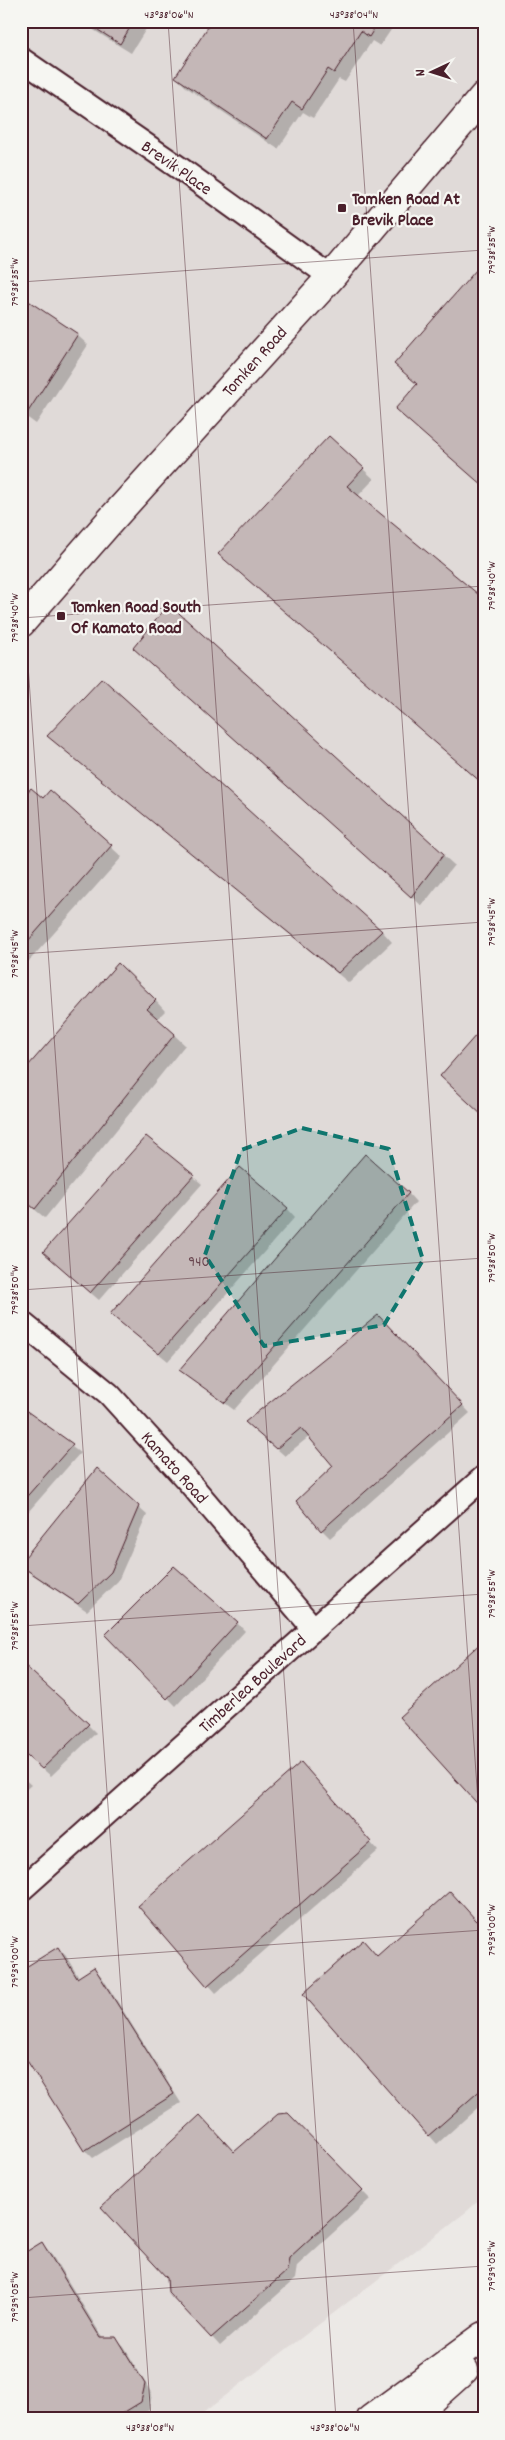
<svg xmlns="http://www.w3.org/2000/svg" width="505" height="2440" font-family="Dekko,sans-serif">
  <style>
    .built { fill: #e0dad8 }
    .shadow { fill: #0003 }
    .building { fill: #c4b7b7; stroke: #4a1f2b }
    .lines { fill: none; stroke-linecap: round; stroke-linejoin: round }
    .street-casing { stroke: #4a1f2b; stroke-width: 26 }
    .secondary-casing { stroke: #4a1f2b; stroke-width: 31 }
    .highway-casing { stroke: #4a1f2b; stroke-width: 31 }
    .street { stroke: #f6f6f2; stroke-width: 22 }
    .secondary { stroke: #f6f6f2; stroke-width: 28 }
    .highway { stroke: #f6f6f2; stroke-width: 28 }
    .marked { fill: #0f766e; fill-opacity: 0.2; stroke: #0f766e; stroke-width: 4; stroke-dasharray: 10 6; stroke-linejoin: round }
    .ticks { fill: none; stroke: #4a1f2b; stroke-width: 1; stroke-opacity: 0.45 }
    .poi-dot { fill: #4a1f2b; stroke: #f6f6f2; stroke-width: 2 }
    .labels { text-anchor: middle; stroke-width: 4.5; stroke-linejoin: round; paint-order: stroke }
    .number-label { font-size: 15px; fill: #68454e }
    .street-label { font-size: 18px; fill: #4a1f2b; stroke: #f6f6f2 }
    .poi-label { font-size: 18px; font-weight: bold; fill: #4a1f2b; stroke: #f6f6f2; text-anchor: start }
    .neatline { fill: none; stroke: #4a1f2b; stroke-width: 2 }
    .ticks-label { font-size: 12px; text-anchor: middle; fill: #4a1f2b }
  </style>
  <rect width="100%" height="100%" fill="#ece9e6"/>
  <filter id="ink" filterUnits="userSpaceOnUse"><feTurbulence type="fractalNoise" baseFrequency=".02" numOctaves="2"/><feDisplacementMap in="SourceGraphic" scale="10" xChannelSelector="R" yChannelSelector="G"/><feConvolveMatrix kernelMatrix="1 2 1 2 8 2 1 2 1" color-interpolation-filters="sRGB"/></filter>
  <g filter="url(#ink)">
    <!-- built -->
    <path class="built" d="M 21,21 L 484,21 L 484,2196 L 466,2212 L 195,2419 L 21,2419 Z"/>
    <!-- shadow -->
    <g class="shadow">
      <path d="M 79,21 L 151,21 L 131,53 Z"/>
      <path d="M 213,21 L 397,21 L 380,46 L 372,41 L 345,82 L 339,79 L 313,118 L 303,112 L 278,149 L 186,87 L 176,77 Z"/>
      <path d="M 21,297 L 77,335 L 88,345 L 36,424 L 21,413 Z"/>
      <path d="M 329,438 L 374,479 L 358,496 L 484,601 L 484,784 L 219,554 Z"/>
      <path d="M 145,658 L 443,855 L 454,865 L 422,906 Z"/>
      <path d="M 49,736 L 382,931 L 392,942 L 349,983 Z"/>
      <path d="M 50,792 L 122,857 L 21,970 L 21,801 L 43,800 Z"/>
      <path d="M 155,1000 L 165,1011 L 157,1019 L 185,1045 L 45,1218 L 21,1198 L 21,1075 Z"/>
      <path d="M 146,1137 L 202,1184 L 99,1300 L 52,1260 Z"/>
      <path d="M 408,1193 L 416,1202 L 234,1410 L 181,1370 Z"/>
      <path d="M 287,1208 L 295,1217 L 168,1361 L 120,1322 Z"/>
      <path d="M 386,1325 L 470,1413 L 330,1538 L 322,1530 L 335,1466 L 310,1436 L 285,1456 L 255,1430 Z"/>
      <path d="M 21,1409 L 80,1453 L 21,1520 Z"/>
      <path d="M 138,1507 L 147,1515 L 118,1581 L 87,1611 L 29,1572 L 21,1565 Z"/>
      <path d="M 237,1623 L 245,1631 L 176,1706 L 106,1635 Z"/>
      <path d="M 88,1725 L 96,1733 L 51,1776 L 21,1751 Z"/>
      <path d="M 309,1772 L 378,1851 L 216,1993 L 139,1906 Z"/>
      <path d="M 21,1776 L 31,1785 L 21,1794 Z"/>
      <path d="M 484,1930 L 484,2102 L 437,2144 L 304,1994 L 377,1957 Z"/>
      <path d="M 58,1948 L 66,1956 L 79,1978 L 94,1969 L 102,1977 L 181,2103 L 93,2158 L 85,2150 Z"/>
      <path d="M 287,2114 L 370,2199 L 297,2266 L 295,2279 L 220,2346 L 170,2291 L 168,2278 L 235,2154 Z"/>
      <path d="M 42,2244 L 50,2252 L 103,2338 L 115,2339 L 124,2347 L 152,2394 L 149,2410 L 135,2419 L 21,2419 Z"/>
    </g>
    <!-- building -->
    <g class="building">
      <path d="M 84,21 L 134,21 L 120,44 Z"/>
      <path d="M 212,21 L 379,21 L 369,37 L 361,31 L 334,73 L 328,69 L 302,109 L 292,102 L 267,139 L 175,77 Z"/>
      <path d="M 484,261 L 484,487 L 395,409 L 417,384 L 394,364 Z"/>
      <path d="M 21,296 L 78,334 L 26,415 L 21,412 Z"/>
      <path d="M 329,436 L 364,468 L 347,486 L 484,599 L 484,780 L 482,783 L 218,554 Z"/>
      <path d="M 169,604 L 444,854 L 411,897 L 133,648 Z"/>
      <path d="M 102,678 L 382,931 L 338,973 L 47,736 Z"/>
      <path d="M 31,788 L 43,798 L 50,790 L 112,845 L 21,949 L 21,799 Z"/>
      <path d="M 118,963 L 156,1000 L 147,1009 L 175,1034 L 35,1209 L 21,1198 L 21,1074 Z"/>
      <path d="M 484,1026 L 484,1117 L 440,1076 Z"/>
      <path d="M 146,1136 L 194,1175 L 90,1293 L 43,1252 Z"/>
      <path d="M 365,1154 L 409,1193 L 225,1403 L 179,1370 Z"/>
      <path d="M 240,1167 L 288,1208 L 159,1354 L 110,1314 Z"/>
      <path d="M 378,1315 L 463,1405 L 321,1531 L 296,1501 L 333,1466 L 301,1428 L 276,1449 L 245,1422 Z"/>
      <path d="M 21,1407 L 73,1444 L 21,1503 Z"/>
      <path d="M 97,1468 L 139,1506 L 111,1572 L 78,1604 L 21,1566 L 21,1562 Z"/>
      <path d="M 174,1566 L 238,1622 L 167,1699 L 105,1635 Z"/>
      <path d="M 484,1640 L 484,1811 L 399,1717 Z"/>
      <path d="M 21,1662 L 89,1724 L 42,1769 L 21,1751 Z"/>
      <path d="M 301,1762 L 371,1842 L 207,1986 L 138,1906 Z"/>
      <path d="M 450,1891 L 484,1929 L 484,2087 L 428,2136 L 303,1994 L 363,1940 L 377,1956 Z"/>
      <path d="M 58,1947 L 77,1978 L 94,1967 L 174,2094 L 84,2151 L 21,2051 L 21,1970 Z"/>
      <path d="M 288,2113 L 363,2190 L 289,2258 L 287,2271 L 211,2338 L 168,2292 L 167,2278 L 101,2207 L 200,2115 L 234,2152 L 278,2114 Z"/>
      <path d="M 42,2242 L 100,2337 L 116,2337 L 145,2384 L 141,2402 L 113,2419 L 21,2419 L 21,2255 Z"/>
    </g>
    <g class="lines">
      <!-- street casing -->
      <g class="street-casing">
        <g id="street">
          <path d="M 21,59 L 178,167 L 331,277"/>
          <path d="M 21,1322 L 109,1394 L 188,1481 L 313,1628"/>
          <path d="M 21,1890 L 484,1477"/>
        </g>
      </g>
      <!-- secondary casing -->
      <g class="secondary-casing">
        <path id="secondary" d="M 21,623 L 110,521 L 331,277 L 484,96"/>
      </g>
      <!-- highway casing -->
      <g class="highway-casing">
        <g id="highway">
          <path d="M 371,2419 L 484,2336"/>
          <path d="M 409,2419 L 464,2370"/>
        </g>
      </g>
      <!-- street -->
      <use href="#street" class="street"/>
      <!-- secondary -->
      <use href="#secondary" class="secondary"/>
      <!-- highway -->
      <use href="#highway" class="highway"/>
    </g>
  </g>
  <!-- marked area -->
  <path class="marked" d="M 302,1128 L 389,1149 L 423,1260 L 384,1325 L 264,1346 L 205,1255 L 241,1150 Z"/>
  <!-- ticks -->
  <path class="ticks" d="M 168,21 L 336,2419M 353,21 L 484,1887M 21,282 L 484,250M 21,565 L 151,2419M 21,618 L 484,586M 21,954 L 484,922M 21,1290 L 484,1258M 21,1626 L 484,1594M 21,1962 L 484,1930M 21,2298 L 484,2266"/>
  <!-- markers -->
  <g class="poi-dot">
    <rect x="337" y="203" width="10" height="10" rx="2.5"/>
    <rect x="56" y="611" width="10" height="10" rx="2.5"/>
  </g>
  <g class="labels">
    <!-- number labels -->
    <g class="number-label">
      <text x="199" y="1266">940</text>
    </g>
    <!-- street labels -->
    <g class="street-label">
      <text transform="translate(177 167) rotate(35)" y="6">Brevik Place</text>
      <text transform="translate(254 361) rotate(-48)" y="6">Tomken Road</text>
      <text transform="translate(175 1467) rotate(48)" y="6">Kamato Road</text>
      <text transform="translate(252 1683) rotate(-42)" y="6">Timberlea Boulevard</text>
    </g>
    <!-- poi labels -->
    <g class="poi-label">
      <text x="352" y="204">Tomken Road At<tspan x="352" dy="21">Brevik Place</tspan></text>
      <text x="71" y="612">Tomken Road South<tspan x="71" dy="21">Of Kamato Road</tspan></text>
    </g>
  </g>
  <!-- margin -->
  <rect width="505" height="2440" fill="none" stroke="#f6f6f2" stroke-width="55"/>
  <!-- north arrow -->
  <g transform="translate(432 72) rotate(266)" stroke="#f6f6f2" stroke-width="4" paint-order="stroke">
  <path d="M0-4L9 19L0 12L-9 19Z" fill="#4a1f2b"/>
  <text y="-8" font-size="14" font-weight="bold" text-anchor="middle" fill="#4a1f2b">N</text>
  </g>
  <rect x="28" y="28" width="450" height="2384" class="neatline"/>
  <g class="ticks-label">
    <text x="169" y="18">43°38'06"N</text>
    <text x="354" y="18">43°38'04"N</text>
    <text transform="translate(491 250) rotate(-90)" y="4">79°38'35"W</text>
    <text transform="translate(14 282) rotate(-90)" y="4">79°38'35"W</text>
    <text transform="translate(491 586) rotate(-90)" y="4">79°38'40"W</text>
    <text transform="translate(14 618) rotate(-90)" y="4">79°38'40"W</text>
    <text transform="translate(491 922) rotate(-90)" y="4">79°38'45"W</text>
    <text transform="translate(14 954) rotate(-90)" y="4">79°38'45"W</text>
    <text transform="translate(491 1258) rotate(-90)" y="4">79°38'50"W</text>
    <text transform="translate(14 1290) rotate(-90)" y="4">79°38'50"W</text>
    <text transform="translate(491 1594) rotate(-90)" y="4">79°38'55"W</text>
    <text transform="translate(14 1626) rotate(-90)" y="4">79°38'55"W</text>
    <text transform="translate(491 1930) rotate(-90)" y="4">79°39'00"W</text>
    <text transform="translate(14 1962) rotate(-90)" y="4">79°39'00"W</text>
    <text transform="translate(491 2266) rotate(-90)" y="4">79°39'05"W</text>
    <text transform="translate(14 2297) rotate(-90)" y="4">79°39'05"W</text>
    <text x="150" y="2431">43°38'08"N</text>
    <text x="335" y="2431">43°38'06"N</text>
  </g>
</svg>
